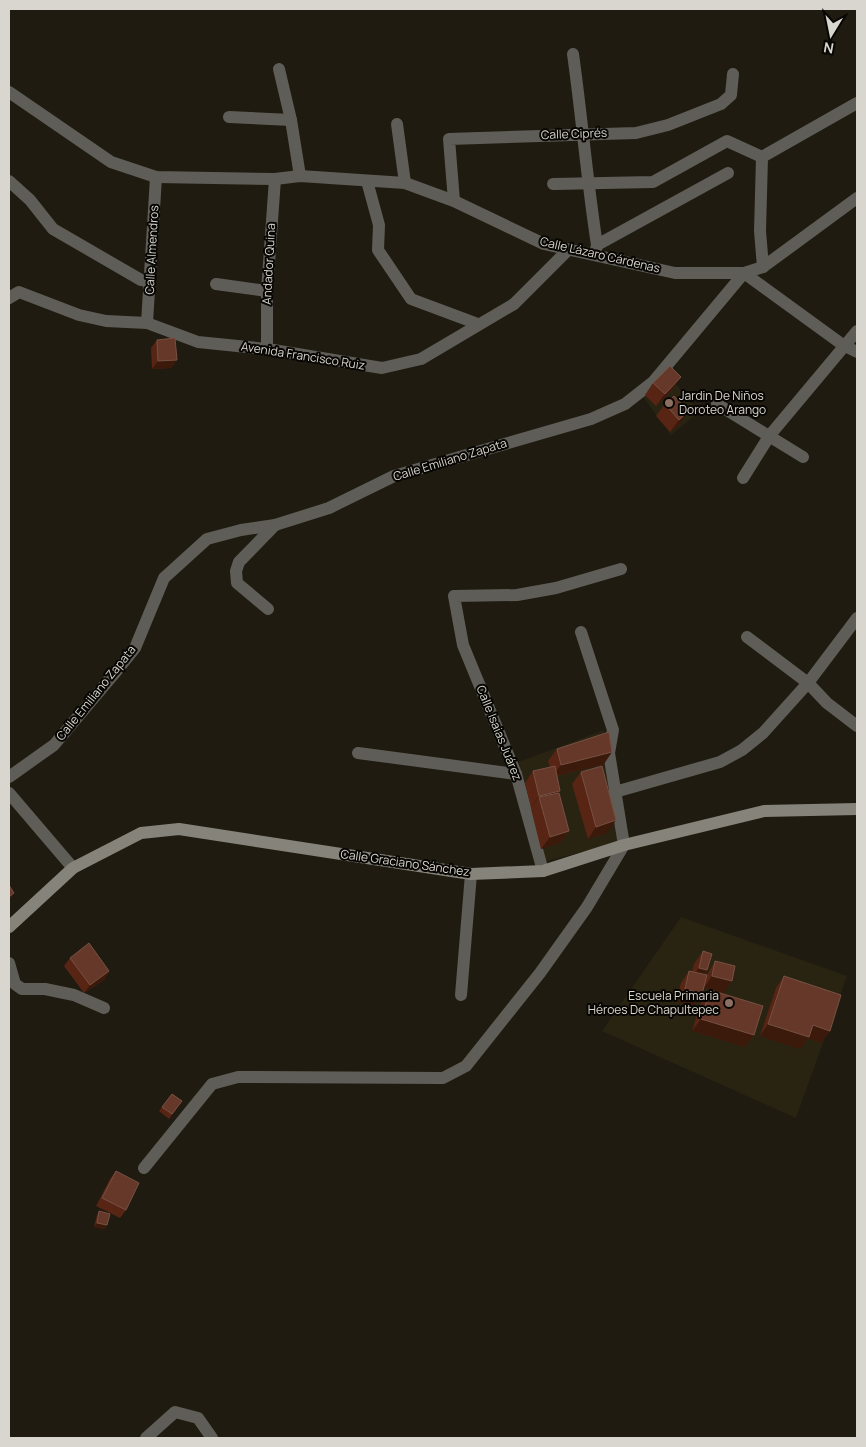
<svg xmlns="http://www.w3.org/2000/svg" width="866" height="1447" font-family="Manrope,sans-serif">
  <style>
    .built { fill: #292312 }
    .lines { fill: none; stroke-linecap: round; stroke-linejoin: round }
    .street { stroke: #5f5d57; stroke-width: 12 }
    .secondary { stroke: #86837a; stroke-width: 12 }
    .wall { fill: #582515 }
    .shaded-wall { fill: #3b190b }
    .building { fill: #653829; stroke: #775143 }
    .education-dot { fill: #8d6e63; stroke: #070603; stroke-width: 2 }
    .labels { text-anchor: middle; stroke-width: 4; stroke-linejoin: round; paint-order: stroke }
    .street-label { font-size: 12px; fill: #d8d6ce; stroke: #070603 }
    .poi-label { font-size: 12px; fill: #d8d6ce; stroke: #070603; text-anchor: start }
  </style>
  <rect width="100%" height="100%" fill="#1f1b10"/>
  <!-- built -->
  <g class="built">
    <path d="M 665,371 L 699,412 L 671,435 L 641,394 Z"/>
    <path d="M 604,730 L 620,842 L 543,862 L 516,763 Z"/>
    <path d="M 681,917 L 847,976 L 796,1118 L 602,1031 Z"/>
  </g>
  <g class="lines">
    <!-- street -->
    <g class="street">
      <path d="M 573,54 C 582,118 587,181 597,245 L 595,254"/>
      <path d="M 279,69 L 291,120 L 300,176"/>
      <path d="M 9,92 L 111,162 L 156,177 L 275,179 L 300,176 L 405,183 L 454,201 L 544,244 L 675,273 L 744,273 L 843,345 L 857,352"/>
      <path d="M 229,117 L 291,120"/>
      <path d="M 397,124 L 405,183"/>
      <path d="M 762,157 L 857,103"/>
      <path d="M 9,181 L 30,200 L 53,229 L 141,280 L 150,282"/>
      <path d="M 367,181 L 379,225 L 378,250 L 411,299 L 478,324"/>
      <path d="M 454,201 L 449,139 L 636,133 L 668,125 L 721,104 L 731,95 L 733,74"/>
      <path d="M 597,245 L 728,173"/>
      <path d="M 763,267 L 857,198"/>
      <path d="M 216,284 L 267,291"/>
      <path d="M 9,298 L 19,292 L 79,315 L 106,321 L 147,323 L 198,342 L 267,349 L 382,368 L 421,359 L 514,304 L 568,250"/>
      <path d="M 147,323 L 156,177"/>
      <path d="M 267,349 L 267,291 L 275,179"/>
      <path d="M 717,404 L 803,457"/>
      <path d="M 743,478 L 770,435 L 857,331"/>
      <path d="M 268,609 L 237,583 L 236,571 L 239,562 L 275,525"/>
      <path d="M 747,637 L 808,683 L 827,703 L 857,726"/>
      <path d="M 358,753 L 516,774"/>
      <path d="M 9,777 L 54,745 L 114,674 L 135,648 L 164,578 L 207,539 L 241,530 L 275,525 L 329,508 L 394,476 L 591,419 L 625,404 L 653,382 L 744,273 L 763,267 L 760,231 L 762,157 L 727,141 L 653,182 L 553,184"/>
      <path d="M 615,792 L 720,762 L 742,750 L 763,733 L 808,683 L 857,618"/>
      <path d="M 9,793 L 73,868"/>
      <path d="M 543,871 L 516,774 L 463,645 L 454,596 L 517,595 L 556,588 L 621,569"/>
      <path d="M 9,963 L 15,984 L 22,989 L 45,989 L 74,995 L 104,1008"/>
      <path d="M 461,995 L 471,874"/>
      <path d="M 144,1168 L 212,1084 L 238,1077 L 443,1078 L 466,1066 L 540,973 L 587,907 L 624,845 L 609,753 L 613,730 L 581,632"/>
      <path d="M 146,1438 L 175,1412 L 198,1418 L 212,1438"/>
    </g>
    <!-- secondary -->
    <path class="secondary" d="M 9,927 L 73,868 L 141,833 L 179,829 L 471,874 L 543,871 L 624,845 L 764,811 L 857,809"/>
  </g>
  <!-- wall -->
  <g class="wall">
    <path d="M 157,340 L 177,360 L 171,368 L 152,369 L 151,348 Z"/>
    <path d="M 653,383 L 672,390 L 656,406 L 645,395 Z"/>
    <path d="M 674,396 L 680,424 L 670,432 L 656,416 L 665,404 Z"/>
    <path d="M 557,749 L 604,764 L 557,776 L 559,793 L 569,831 L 560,843 L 541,849 L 531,809 L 532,807 L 531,808 L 525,783 L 533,771 L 550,767 L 548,761 Z"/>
    <path d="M 581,772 L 607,833 L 588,839 L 572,784 Z"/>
    <path d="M 703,951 L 707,970 L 704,975 L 707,975 L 715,961 L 723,993 L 704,988 L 702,994 L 694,1006 L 676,1002 L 681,983 L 689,971 L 692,971 L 694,964 Z"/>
    <path d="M 70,958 L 109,971 L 104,980 L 84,993 L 64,966 Z"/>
    <path d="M 784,976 L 830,1031 L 821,1043 L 808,1038 L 800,1049 L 760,1036 L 776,988 Z"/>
    <path d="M 710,990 L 754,1035 L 745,1047 L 692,1031 L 701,1002 Z"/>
    <path d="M 172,1094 L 182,1101 L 169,1119 L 159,1111 Z"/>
    <path d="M 116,1171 L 126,1210 L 120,1218 L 96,1206 L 110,1179 Z"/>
    <path d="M 99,1211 L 107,1225 L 104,1229 L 94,1227 L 97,1215 Z"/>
  </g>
  <!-- shaded-wall -->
  <g class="shaded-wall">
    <path d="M 177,360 L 171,368 L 152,369 L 158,361 Z"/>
    <path d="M 681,377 L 672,390 L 656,406 L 665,394 Z"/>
    <path d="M 688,411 L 680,424 L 670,432 L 679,420 Z"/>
    <path d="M 612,752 L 604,764 L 552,777 L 561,765 Z"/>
    <path d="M 560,791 L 552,803 L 539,797 L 532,807 L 531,808 L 539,796 Z"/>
    <path d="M 616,820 L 607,833 L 588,839 L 596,827 Z"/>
    <path d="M 569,831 L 560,843 L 541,849 L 550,837 Z"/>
    <path d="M 14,893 L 9,901 L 9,897 Z"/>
    <path d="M 699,968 L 707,970 L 699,982 L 690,980 Z"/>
    <path d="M 109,971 L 104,980 L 84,993 L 90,985 Z"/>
    <path d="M 712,976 L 732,981 L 723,993 L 704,988 Z"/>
    <path d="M 685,989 L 702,994 L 694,1006 L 676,1002 Z"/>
    <path d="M 701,1019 L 754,1035 L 745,1047 L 692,1031 Z"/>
    <path d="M 768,1024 L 813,1025 L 830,1031 L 821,1043 L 808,1038 L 800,1049 L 760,1036 Z"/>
    <path d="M 97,1223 L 107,1225 L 104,1229 L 94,1227 Z"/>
  </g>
  <!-- building -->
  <g class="building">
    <path d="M 175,338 L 177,360 L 158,361 L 157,340 Z"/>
    <path d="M 670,366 L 681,377 L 665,394 L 653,383 Z"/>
    <path d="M 674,396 L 688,411 L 679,420 L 665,404 Z"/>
    <path d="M 609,732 L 612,752 L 561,765 L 557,749 Z"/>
    <path d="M 555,766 L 560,791 L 539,796 L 533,771 Z"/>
    <path d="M 602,766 L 616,820 L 596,827 L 581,772 Z"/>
    <path d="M 559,793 L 569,831 L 550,837 L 539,797 Z"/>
    <path d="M 9,885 L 14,893 L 9,897 Z"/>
    <path d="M 89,943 L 109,971 L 90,985 L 70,958 Z"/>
    <path d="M 703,951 L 712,954 L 707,970 L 699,968 Z"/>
    <path d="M 715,961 L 735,966 L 732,981 L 712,976 Z"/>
    <path d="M 689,971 L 707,975 L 702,994 L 685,989 Z"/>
    <path d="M 784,976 L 841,995 L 830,1031 L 813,1025 L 809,1037 L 768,1024 Z"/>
    <path d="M 710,990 L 763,1006 L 754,1035 L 701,1019 Z"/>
    <path d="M 172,1094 L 182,1101 L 172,1114 L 162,1107 Z"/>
    <path d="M 116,1171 L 139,1183 L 126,1210 L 102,1198 Z"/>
    <path d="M 99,1211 L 110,1214 L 107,1225 L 97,1223 Z"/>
  </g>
  <!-- markers -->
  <g class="education-dot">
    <circle cx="669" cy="403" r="5"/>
    <circle cx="729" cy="1003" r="5"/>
  </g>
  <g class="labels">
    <!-- street labels -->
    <g class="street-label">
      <text transform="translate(574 134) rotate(-2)" y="4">Calle Ciprés</text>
      <text transform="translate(152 250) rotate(-87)" y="4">Calle Almendros</text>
      <text transform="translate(600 255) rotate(13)" y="4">Calle Lázaro Cárdenas</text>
      <text transform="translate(269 264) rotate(-87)" y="4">Andador Quina</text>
      <text transform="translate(303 356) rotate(9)" y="4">Avenida Francisco Ruiz</text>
      <text transform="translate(450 460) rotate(-17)" y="4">Calle Emiliano Zapata</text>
      <text transform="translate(96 693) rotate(-51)" y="4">Calle Emiliano Zapata</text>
      <text transform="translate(499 733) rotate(68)" y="4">Calle Isaias Juárez</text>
      <text transform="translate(405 863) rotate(8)" y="4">Calle Graciano Sánchez</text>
    </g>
    <!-- poi labels -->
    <g class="poi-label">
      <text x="679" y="400">Jardin De Niños<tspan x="679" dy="14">Doroteo Arango</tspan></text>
      <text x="719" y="1000" text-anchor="end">Escuela Primaria<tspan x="719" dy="14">Héroes De Chapultepec</tspan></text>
    </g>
  </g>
  <!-- border -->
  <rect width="866" height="1447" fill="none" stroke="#d8d6ce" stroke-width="20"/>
  <!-- north arrow -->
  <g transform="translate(831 35) rotate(190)" stroke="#070603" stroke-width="4" paint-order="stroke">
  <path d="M0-4L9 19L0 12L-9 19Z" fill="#d8d6ce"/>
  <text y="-8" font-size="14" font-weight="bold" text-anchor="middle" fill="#d8d6ce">N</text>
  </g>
</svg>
